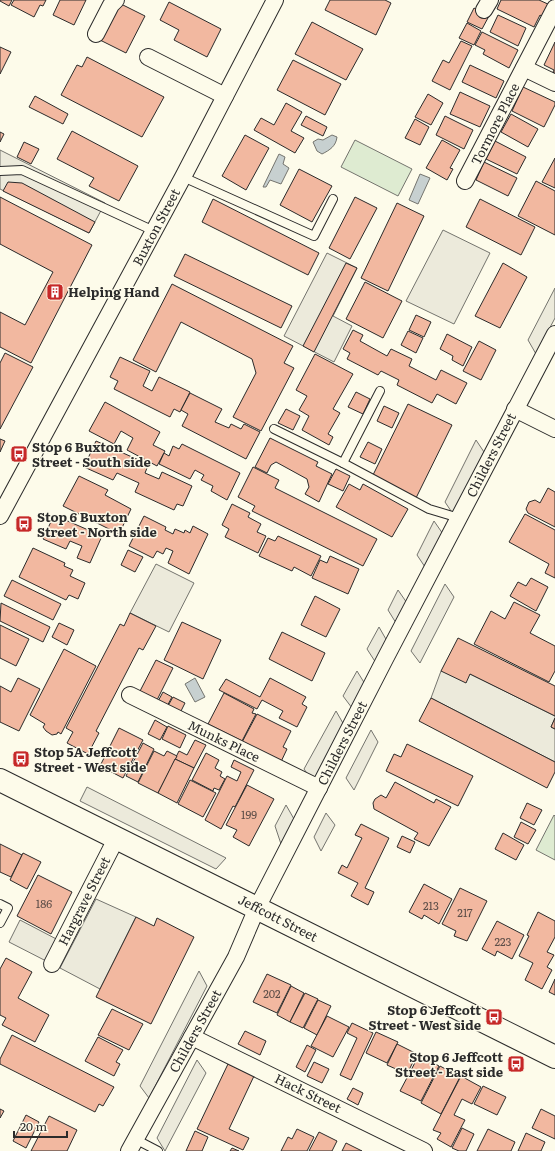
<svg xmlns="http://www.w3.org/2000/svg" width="555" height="1151" font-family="Literata,serif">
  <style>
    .green { fill: #deebd1; stroke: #74746e }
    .parking { fill: #eceadb; stroke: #74746e }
    .water { fill: #c7d0d0; stroke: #74746e }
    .building { fill: #f2b8a0; stroke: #2b2b2b }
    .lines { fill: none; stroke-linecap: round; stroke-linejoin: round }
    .service-casing { stroke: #2b2b2b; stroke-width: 10 }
    .minor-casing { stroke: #2b2b2b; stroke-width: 18 }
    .secondary-casing { stroke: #2b2b2b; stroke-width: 24 }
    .service { stroke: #fdfbea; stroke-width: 8 }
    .minor { stroke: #fdfbea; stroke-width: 16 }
    .secondary { stroke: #fdfbea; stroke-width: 22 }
    .labels { text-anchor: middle; stroke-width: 3; stroke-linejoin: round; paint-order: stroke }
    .number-label { font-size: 11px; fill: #5d4e48 }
    .street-label { font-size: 13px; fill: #2b2b2b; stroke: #fdfbea }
    .poi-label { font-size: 13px; font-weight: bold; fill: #2b2b2b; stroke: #fdfbea; text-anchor: start }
  </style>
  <rect width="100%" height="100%" fill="#fdfbea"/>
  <!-- green -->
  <g class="green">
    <path d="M 355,140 L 412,169 L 398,196 L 341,167 Z"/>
    <path d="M 554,815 L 555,816 L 555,860 L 536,850 Z"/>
  </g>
  <!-- parking -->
  <g class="parking">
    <path d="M 0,150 L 105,203 L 89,233 L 0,189 Z"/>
    <path d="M 443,230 L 490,253 L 454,324 L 406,301 Z"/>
    <path d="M 327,253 L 357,268 L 333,316 L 352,326 L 334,362 L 284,336 Z"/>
    <path d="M 555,288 L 555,318 L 536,354 L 528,340 Z"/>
    <path d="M 476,440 L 484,452 L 453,514 L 445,502 Z"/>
    <path d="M 434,521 L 443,534 L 425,567 L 417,555 Z"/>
    <path d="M 156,564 L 194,583 L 169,632 L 130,613 Z"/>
    <path d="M 445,584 L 454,597 L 420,663 L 411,651 Z"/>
    <path d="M 398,590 L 407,603 L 396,623 L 388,610 Z"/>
    <path d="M 379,627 L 387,641 L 376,663 L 367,649 Z"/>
    <path d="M 357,671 L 365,684 L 352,708 L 343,696 Z"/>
    <path d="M 441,671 L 470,674 L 555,716 L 555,718 L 551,727 L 555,729 L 555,762 L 431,698 Z"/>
    <path d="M 336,711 L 344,725 L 313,782 L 304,769 Z"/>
    <path d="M 371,730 L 378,742 L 354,790 L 346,778 Z"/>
    <path d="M 87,787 L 226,858 L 216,869 L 80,801 Z"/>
    <path d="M 286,805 L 294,819 L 281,844 L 275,826 Z"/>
    <path d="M 326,813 L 335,825 L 321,851 L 314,837 Z"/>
    <path d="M 96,899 L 136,917 L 100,989 L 60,968 Z"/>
    <path d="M 20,920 L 62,942 L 50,963 L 9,942 Z"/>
    <path d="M 199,971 L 207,986 L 149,1098 L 140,1086 Z"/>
    <path d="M 197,1060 L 206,1073 L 165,1151 L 157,1138 Z"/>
  </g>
  <!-- water -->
  <g class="water">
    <path d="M 332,135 L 337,137 C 336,146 330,150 322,154 L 317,151 L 313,142 L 318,139 L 323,140 Z"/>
    <path d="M 279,154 L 285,157 L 283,164 L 289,168 L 281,184 L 270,180 L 266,187 L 263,187 Z"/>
    <path d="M 420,174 L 430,178 L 418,204 L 409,200 Z"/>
    <path d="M 195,678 L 205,697 L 195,702 L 185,684 Z"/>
  </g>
  <!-- building -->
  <g class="building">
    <path d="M 0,0 L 12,0 L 9,6 L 0,1 Z"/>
    <path d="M 14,0 L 46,0 L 43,6 L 40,5 L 34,17 L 11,5 Z"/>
    <path d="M 60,0 L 86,0 L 74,25 L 53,15 Z"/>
    <path d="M 330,0 L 385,0 L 391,3 L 376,35 L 325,10 Z"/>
    <path d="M 501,0 L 539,0 L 550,5 L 543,17 L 540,15 L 534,27 L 497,9 Z"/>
    <path d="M 169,2 L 221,29 L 207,57 L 174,40 L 179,30 L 160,20 Z"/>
    <path d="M 119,3 L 145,16 L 126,53 L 100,40 Z"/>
    <path d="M 474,8 L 489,16 L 482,29 L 467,22 Z"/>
    <path d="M 498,15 L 526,28 L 518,46 L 490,32 Z"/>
    <path d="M 312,22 L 363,49 L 346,80 L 295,54 Z"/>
    <path d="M 467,23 L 481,31 L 474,45 L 459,38 Z"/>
    <path d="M 482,32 L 518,50 L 509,68 L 483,54 L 485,50 L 475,45 Z"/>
    <path d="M 461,41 L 472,46 L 450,90 L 432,81 L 443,60 L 449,63 Z"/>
    <path d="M 555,42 L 555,74 L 553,72 L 554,70 L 544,65 Z"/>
    <path d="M 0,47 L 11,52 L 0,74 Z"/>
    <path d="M 87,57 L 164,97 L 142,137 L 61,95 L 77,65 L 82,67 Z"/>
    <path d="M 293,60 L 341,84 L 325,115 L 277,90 Z"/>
    <path d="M 470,65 L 504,81 L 496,98 L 462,82 Z"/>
    <path d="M 523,87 L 555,102 L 555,105 L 544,127 L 512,111 Z"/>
    <path d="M 460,92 L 490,106 L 480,127 L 450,114 Z"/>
    <path d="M 428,94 L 443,103 L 431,125 L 415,117 Z"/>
    <path d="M 35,96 L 68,114 L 63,124 L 29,107 Z"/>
    <path d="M 286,103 L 302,112 L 291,131 L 304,138 L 295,153 L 254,130 L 261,118 L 274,125 Z"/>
    <path d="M 511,114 L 538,129 L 528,147 L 501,132 Z"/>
    <path d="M 306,116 L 327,127 L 323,136 L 301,125 Z"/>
    <path d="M 445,116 L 473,130 L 464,149 L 436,135 Z"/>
    <path d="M 415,119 L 429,127 L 420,145 L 405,138 Z"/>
    <path d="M 72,131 L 138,166 L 119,201 L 89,186 L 94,178 L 57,159 Z"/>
    <path d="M 0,132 L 4,134 L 0,142 Z"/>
    <path d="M 245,135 L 269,148 L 246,190 L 222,176 Z"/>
    <path d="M 442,140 L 460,150 L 450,168 L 453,169 L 447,180 L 426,168 Z"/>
    <path d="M 495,141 L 526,157 L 517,174 L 486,159 Z"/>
    <path d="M 24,142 L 39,149 L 31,164 L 17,157 Z"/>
    <path d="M 555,158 L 555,188 L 542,182 Z"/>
    <path d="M 484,162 L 517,178 L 508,196 L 476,180 Z"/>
    <path d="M 299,169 L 332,186 L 312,222 L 280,205 Z"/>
    <path d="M 536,181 L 555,191 L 555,235 L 518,216 Z"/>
    <path d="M 8,182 L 22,183 L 95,222 L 89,233 L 3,191 Z"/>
    <path d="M 0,197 L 92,245 L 31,363 L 0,347 L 0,312 L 25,325 L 53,272 L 0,244 Z"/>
    <path d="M 355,197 L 377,208 L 350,259 L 329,248 Z"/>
    <path d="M 213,199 L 319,253 L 308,275 L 202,222 Z"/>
    <path d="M 480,199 L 535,227 L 521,255 L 466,227 Z"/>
    <path d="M 397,203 L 424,216 L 388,291 L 361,278 Z"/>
    <path d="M 185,254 L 292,306 L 281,328 L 174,276 Z"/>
    <path d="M 346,263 L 357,268 L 314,352 L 303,346 Z"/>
    <path d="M 503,263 L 527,277 L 500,328 L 475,316 Z"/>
    <path d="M 365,282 L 402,301 L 383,338 L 346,319 Z"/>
    <path d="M 172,284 L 293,346 L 284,363 L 294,368 L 261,431 L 233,417 L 256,373 L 252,359 L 181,322 L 156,372 L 133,360 Z"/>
    <path d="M 416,315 L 431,322 L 424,337 L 409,330 Z"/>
    <path d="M 353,330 L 363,335 L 360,341 L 387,356 L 391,349 L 412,359 L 409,366 L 436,380 L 441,370 L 467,383 L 456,404 L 437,394 L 432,403 L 397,385 L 399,380 L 381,371 L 378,375 L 347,359 L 350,353 L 343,349 Z"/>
    <path d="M 408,331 L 423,338 L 416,353 L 401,345 Z"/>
    <path d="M 447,334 L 472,347 L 463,366 L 452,360 L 453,356 L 440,349 Z"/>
    <path d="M 479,341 L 496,350 L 481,380 L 463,371 Z"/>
    <path d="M 5,353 L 33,367 L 0,429 L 0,363 Z"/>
    <path d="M 315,354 L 353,374 L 333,409 L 340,413 L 328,434 L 333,437 L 329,445 L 302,430 L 309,416 L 299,410 L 307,396 L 296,390 Z"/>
    <path d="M 120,357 L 150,371 L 143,386 L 152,391 L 159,377 L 190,392 L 180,412 L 174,409 L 170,417 L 114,389 L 118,381 L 110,377 Z"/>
    <path d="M 356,392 L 370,399 L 363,414 L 348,407 Z"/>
    <path d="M 190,393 L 222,409 L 215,422 L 229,428 L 231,424 L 241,429 L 244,424 L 260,432 L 246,459 L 182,426 L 188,414 L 181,410 Z"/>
    <path d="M 105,402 L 160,432 L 153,445 L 165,451 L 157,466 L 127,450 L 133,438 L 121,431 L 114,444 L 89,431 Z"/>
    <path d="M 408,404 L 452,425 L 416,498 L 372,477 Z"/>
    <path d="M 384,406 L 399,413 L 392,428 L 377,421 Z"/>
    <path d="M 286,409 L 300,416 L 293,430 L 278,423 Z"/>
    <path d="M 270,438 L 318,462 L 316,466 L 332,474 L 319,502 L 305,494 L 309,487 L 307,479 L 276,462 L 271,465 L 267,473 L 255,467 Z"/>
    <path d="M 0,439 L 5,441 L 0,452 Z"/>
    <path d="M 96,441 L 141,461 L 140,464 L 147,468 L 145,473 L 159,479 L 162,472 L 192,486 L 183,506 L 177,504 L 174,510 L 135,492 L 139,483 L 117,473 L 113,480 L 84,467 Z"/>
    <path d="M 368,442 L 382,449 L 375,464 L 360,457 Z"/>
    <path d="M 182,444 L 240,473 L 227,500 L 211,491 L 213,486 L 201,480 L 204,475 L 195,470 L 190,479 L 159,464 L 164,453 L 169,456 L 173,446 L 179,449 Z"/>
    <path d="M 253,467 L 279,480 L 275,488 L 377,539 L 363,566 L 252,511 L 255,506 L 238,497 Z"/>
    <path d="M 336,469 L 350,476 L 343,491 L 328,484 Z"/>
    <path d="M 79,476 L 108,490 L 105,495 L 131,509 L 119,534 L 63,506 Z"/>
    <path d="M 349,484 L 360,490 L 363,484 L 408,509 L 392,537 L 336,507 Z"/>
    <path d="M 548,488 L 555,492 L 555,527 L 528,513 L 526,509 L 529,502 L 535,500 L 540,503 Z"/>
    <path d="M 232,504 L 250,513 L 248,517 L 261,524 L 257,532 L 266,536 L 258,553 L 225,537 L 229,529 L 222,525 Z"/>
    <path d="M 525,514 L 555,530 L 555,578 L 545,573 L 549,564 L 509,542 Z"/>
    <path d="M 54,515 L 102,536 L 90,563 L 77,558 L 82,546 L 70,541 L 66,549 L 43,539 Z"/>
    <path d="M 144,516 L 166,527 L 165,530 L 173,534 L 175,529 L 184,533 L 185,530 L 190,533 L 193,526 L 208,534 L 189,574 L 168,563 L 173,551 L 166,548 L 163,554 L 157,551 L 153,558 L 129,546 Z"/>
    <path d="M 278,536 L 321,556 L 311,576 L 294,567 L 292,571 L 259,556 L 268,538 L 275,541 Z"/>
    <path d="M 33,548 L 65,563 L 64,566 L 73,570 L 70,576 L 85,583 L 78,599 L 69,595 L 66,600 L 19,577 Z"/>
    <path d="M 128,550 L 143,557 L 135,572 L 121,565 Z"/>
    <path d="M 330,556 L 359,569 L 348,594 L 312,578 L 320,560 L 327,563 Z"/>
    <path d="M 531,578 L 548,587 L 536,611 L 510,596 L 518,582 L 526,586 Z"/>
    <path d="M 12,580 L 61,604 L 53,620 L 4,596 Z"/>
    <path d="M 315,596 L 340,609 L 326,637 L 301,625 Z"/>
    <path d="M 514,602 L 540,615 L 530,633 L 555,646 L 555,671 L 549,682 L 474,644 L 491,611 L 505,619 Z"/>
    <path d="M 1,603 L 50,627 L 43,642 L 0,621 Z"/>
    <path d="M 130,613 L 156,626 L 143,650 L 139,648 L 96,731 L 99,733 L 88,754 L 67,743 L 73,732 L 66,728 L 120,624 L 124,626 Z"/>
    <path d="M 182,622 L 221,640 L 203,679 L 164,660 Z"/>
    <path d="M 59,623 L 74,630 L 67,645 L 52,637 Z"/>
    <path d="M 0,625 L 29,639 L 16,666 L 0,658 Z"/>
    <path d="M 282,632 L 325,653 L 312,681 L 269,659 Z"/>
    <path d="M 458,638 L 555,686 L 555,716 L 470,674 L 466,683 L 441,671 Z"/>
    <path d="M 64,649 L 96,666 L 61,734 L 58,732 L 57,734 L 52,735 L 46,731 L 43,727 L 45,724 L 30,715 Z"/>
    <path d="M 156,660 L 173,668 L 156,702 L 139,693 Z"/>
    <path d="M 18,678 L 40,689 L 19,731 L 0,722 L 0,686 L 11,692 Z"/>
    <path d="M 270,678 L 306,697 L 302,704 L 307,707 L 297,727 L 279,718 L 283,711 L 262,700 L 257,709 L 219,690 L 226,679 L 260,697 Z"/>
    <path d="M 163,692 L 172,697 L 165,710 L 156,705 Z"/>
    <path d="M 224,693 L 254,709 L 252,713 L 256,714 L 242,741 L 208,724 Z"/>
    <path d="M 173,697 L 185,703 L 178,717 L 165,711 Z"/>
    <path d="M 431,698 L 555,762 L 555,772 L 547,788 L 419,721 Z"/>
    <path d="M 257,714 L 291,731 L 283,747 L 287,749 L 279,766 L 240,746 Z"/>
    <path d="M 555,718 L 555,729 L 551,727 Z"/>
    <path d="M 155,720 L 167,727 L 160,740 L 148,734 Z"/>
    <path d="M 168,726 L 186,735 L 180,748 L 162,739 Z"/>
    <path d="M 119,728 L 143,740 L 123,778 L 100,766 Z"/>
    <path d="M 195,740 L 206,745 L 194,768 L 175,759 L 179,751 L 187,755 Z"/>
    <path d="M 143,743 L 154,749 L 138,782 L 126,776 Z"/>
    <path d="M 407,744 L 473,776 L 458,806 L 386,771 L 394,754 L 401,757 Z"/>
    <path d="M 154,751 L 164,756 L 167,751 L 177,756 L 158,793 L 138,783 Z"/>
    <path d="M 206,753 L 219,760 L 215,768 L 222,772 L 220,776 L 225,779 L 219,790 L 214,788 L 213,791 L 192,780 Z"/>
    <path d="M 175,759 L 194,768 L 177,803 L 158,793 Z"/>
    <path d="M 234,760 L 254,770 L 235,807 L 233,806 L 221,829 L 205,820 L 227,776 L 237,781 L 241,772 L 231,767 Z"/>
    <path d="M 190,780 L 216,793 L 203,817 L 178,804 Z"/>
    <path d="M 395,782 L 434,803 L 436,799 L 451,807 L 429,846 L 414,839 L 418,833 L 374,809 L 373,803 L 375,799 L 381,795 L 386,798 Z"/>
    <path d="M 247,785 L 274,799 L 249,846 L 233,837 L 237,830 L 226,825 Z"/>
    <path d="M 527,803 L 542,810 L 534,825 L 520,818 Z"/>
    <path d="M 521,822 L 536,830 L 528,844 L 514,837 Z"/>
    <path d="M 361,824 L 389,838 L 365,888 L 374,892 L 368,905 L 351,896 L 358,883 L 338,873 L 342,865 L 347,868 L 362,838 L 355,835 Z"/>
    <path d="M 503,833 L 524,845 L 516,860 L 495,849 Z"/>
    <path d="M 402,836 L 415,842 L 410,853 L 397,847 Z"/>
    <path d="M 0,844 L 22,855 L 11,877 L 0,872 Z"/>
    <path d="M 23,853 L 41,862 L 27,889 L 10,880 Z"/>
    <path d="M 38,875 L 72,892 L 51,934 L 17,916 Z"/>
    <path d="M 424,884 L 452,899 L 439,924 L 424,915 L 422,919 L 409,912 Z"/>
    <path d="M 460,888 L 487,901 L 467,941 L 454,936 L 456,931 L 442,924 Z"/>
    <path d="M 538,912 L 555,921 L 555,937 L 547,952 L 554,955 L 547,967 L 552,970 L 542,989 L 525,980 L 533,963 L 519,956 L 529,936 L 527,935 Z"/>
    <path d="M 136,917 L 154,926 L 157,918 L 194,937 L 151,1024 L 96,997 Z"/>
    <path d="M 497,921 L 524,935 L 512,959 L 497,951 L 495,956 L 482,949 Z"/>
    <path d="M 6,958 L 32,972 L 18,998 L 49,1015 L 35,1042 L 2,1025 L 6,1018 L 0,1015 L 0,969 Z"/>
    <path d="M 267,974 L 291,985 L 277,1013 L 253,1002 Z"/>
    <path d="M 555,979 L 555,995 L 549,992 Z"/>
    <path d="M 291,986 L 304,993 L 290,1022 L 277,1015 Z"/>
    <path d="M 305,993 L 318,999 L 303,1028 L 290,1022 Z"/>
    <path d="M 318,1000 L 331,1006 L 317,1035 L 304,1028 Z"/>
    <path d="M 112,1009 L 143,1024 L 129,1050 L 98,1035 Z"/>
    <path d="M 327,1016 L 349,1027 L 333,1057 L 311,1046 Z"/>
    <path d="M 352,1023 L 373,1033 L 351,1080 L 340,1075 L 357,1038 L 347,1033 Z"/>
    <path d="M 245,1031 L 266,1041 L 260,1055 L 238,1044 Z"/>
    <path d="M 376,1032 L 398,1042 L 387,1063 L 366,1053 Z"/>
    <path d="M 12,1035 L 114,1087 L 103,1106 L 99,1104 L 95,1112 L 0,1064 L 0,1059 Z"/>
    <path d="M 98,1037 L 123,1050 L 116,1062 L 120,1064 L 114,1076 L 85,1061 Z"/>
    <path d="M 397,1044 L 417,1054 L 407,1074 L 387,1065 Z"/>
    <path d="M 307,1045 L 316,1050 L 305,1072 L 296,1067 Z"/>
    <path d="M 419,1055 L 439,1066 L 421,1101 L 400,1091 Z"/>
    <path d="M 314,1062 L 329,1069 L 322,1083 L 307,1076 Z"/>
    <path d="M 228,1064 L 254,1076 L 229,1129 L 249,1138 L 243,1150 L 197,1129 Z"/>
    <path d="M 440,1066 L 460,1077 L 441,1114 L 421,1103 Z"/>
    <path d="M 461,1076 L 481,1087 L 472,1104 L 462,1099 L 454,1115 L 465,1120 L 451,1147 L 437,1139 L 441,1133 L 433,1130 Z"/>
    <path d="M 483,1086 L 506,1097 L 497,1115 L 474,1104 Z"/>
    <path d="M 353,1088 L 363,1093 L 358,1105 L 347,1099 Z"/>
    <path d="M 0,1109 L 4,1111 L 0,1118 Z"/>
    <path d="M 541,1109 L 555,1116 L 555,1139 L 532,1128 Z"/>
    <path d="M 26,1115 L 39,1122 L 26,1148 L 13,1141 Z"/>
    <path d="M 49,1116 L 77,1130 L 67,1151 L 31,1151 Z"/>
    <path d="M 462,1128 L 474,1134 L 466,1151 L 459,1151 L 452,1148 Z"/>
    <path d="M 297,1129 L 314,1137 L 307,1151 L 281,1151 L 288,1137 L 292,1139 Z"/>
    <path d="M 488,1129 L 515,1142 L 511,1151 L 477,1151 Z"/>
    <path d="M 195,1131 L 208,1137 L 202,1151 L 186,1151 Z"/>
    <path d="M 319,1132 L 337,1141 L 332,1151 L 309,1151 Z"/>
    <path d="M 526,1133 L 545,1142 L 541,1151 L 518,1151 Z"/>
    <path d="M 346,1143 L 362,1151 L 342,1151 Z"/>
    <path d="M 232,1148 L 239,1151 L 230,1151 Z"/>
  </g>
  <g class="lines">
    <!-- service casing -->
    <g class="service-casing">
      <g id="service">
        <path d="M 0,171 L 22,170 L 154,231"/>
        <path d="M 183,177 L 314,236 L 333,199"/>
        <path d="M 274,429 L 343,463 L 429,509 L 459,518"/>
        <path d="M 343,463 L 380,391"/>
        <path d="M 0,904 L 8,908 L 0,923"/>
        <path d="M 135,1139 L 158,1151"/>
      </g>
    </g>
    <!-- minor casing -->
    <g class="minor-casing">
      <g id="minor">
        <path d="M 484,10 L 490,0"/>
        <path d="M 96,34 L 111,5 L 116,0"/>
        <path d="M 148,57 L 225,96"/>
        <path d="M 524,68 L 555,83"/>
        <path d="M 465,181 L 555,8"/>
        <path d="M 515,409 L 555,429"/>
        <path d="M 0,516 L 183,177 L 275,0"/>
        <path d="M 130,695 L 319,788"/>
        <path d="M 52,964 L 117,837"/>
        <path d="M 192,1037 L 424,1151"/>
        <path d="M 129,1151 L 236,957 L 257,908 L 386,657 L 555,334"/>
      </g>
    </g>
    <!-- secondary casing -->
    <g class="secondary-casing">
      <path id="secondary" d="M 0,780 L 555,1057"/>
    </g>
    <!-- service -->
    <use href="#service" class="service"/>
    <!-- minor -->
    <use href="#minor" class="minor"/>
    <!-- secondary -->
    <use href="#secondary" class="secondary"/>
  </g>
  <!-- icons -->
  <defs>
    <g id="building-square" transform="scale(0.9)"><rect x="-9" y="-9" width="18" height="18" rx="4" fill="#c62828" stroke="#fdfbea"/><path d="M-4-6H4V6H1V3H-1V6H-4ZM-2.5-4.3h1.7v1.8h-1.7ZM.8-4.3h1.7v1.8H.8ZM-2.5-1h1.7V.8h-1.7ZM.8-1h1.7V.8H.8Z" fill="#fff"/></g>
    <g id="bus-square" transform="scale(0.9)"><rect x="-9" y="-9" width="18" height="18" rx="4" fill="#c62828" stroke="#fdfbea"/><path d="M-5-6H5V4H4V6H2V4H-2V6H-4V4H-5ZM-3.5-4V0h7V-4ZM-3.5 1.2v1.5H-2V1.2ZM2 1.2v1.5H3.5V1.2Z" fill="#fff"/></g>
  </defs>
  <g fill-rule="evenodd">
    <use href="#building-square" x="55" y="292"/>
    <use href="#bus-square" x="19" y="454"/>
    <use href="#bus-square" x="24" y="524"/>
    <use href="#bus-square" x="21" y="759"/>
    <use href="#bus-square" x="494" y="1017"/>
    <use href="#bus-square" x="516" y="1064"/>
  </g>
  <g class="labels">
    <!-- number labels -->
    <g class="number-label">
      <text x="249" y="819">199</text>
      <text x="44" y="908">186</text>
      <text x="431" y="910">213</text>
      <text x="465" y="917">217</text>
      <text x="503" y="946">223</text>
      <text x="272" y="998">202</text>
    </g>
    <!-- street labels -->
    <g class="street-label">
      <text transform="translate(495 124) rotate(-63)" y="5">Tormore Place</text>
      <text transform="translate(156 227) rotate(-62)" y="5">Buxton Street</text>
      <text transform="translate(491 455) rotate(-63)" y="5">Childers Street</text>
      <text transform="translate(224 741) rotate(26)" y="5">Munks Place</text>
      <text transform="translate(342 743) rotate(-63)" y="5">Childers Street</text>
      <text transform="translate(84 901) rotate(-63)" y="5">Hargrave Street</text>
      <text transform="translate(278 918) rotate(27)" y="5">Jeffcott Street</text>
      <text transform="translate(195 1031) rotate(-61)" y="5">Childers Street</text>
      <text transform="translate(308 1093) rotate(26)" y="5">Hack Street</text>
    </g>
    <!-- poi labels -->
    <g class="poi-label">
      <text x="68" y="297">Helping Hand</text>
      <text x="32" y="452">Stop 6 Buxton<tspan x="32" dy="15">Street - South side</tspan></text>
      <text x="37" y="522">Stop 6 Buxton<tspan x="37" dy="15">Street - North side</tspan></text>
      <text x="34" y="757">Stop 5A Jeffcott<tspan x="34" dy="15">Street - West side</tspan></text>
      <text x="481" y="1015" text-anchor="end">Stop 6 Jeffcott<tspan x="481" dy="15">Street - West side</tspan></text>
      <text x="503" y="1062" text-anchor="end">Stop 6 Jeffcott<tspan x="503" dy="15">Street - East side</tspan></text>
    </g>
  </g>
  <!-- scale -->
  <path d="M14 1131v6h53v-6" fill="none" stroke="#2b2b2b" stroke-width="2"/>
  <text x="20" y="1131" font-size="12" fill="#2b2b2b" stroke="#fdfbea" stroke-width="3" paint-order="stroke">20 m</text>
</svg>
